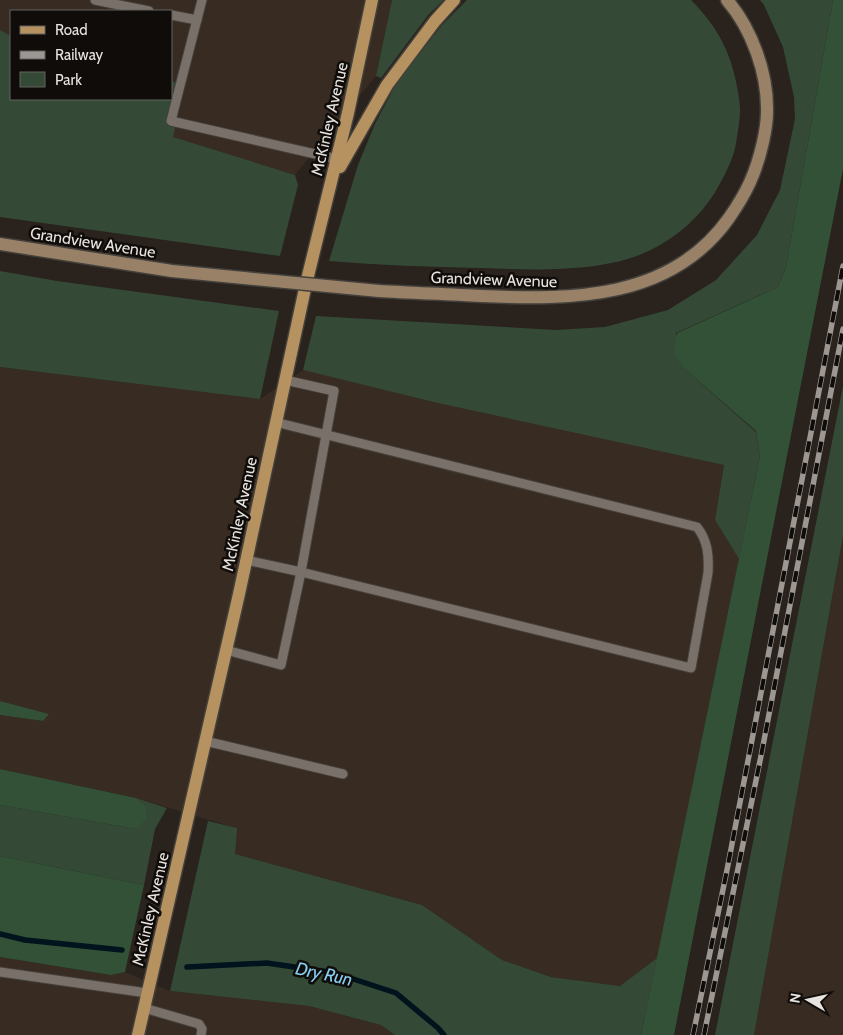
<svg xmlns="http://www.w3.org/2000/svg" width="843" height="1035" font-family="Cabin,sans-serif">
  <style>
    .built { fill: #372b22 }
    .green { fill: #344a37 }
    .forest { fill: #325137 }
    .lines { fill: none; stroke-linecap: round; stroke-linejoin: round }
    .stream { stroke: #01131d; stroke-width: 5.5 }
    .lane-casing { stroke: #44403b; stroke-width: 11 }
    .secondary-casing { stroke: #44403b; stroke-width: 15 }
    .primary-casing { stroke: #44403b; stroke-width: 15 }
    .lane { stroke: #79706a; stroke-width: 9 }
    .secondary { stroke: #988166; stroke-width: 12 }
    .primary { stroke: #b69261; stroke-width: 12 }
    .rail-casing { stroke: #9c9792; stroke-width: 5.5 }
    .rail { stroke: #0f0c0a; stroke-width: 4; stroke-dasharray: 11; stroke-linecap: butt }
    .secondary-bridge-casing { stroke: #44403b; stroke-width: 15; stroke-linecap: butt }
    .secondary-bridge { stroke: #988166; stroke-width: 12 }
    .labels { text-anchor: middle; stroke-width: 5; stroke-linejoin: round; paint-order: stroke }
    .street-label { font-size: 16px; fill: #e7e3df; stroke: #0f0c0a }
    .water-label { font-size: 18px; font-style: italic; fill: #87cef2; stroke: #0f0c0a }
  </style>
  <rect width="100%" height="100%" fill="#29221d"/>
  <!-- built -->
  <g class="built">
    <path d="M 0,0 L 392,0 L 376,76 L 295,175 L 172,137 L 184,84 L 171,81 L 171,11 L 11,11 L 11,36 L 0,30 Z"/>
    <path d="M 0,367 L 260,399 L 303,370 L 724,465 L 715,520 L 739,559 L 657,958 L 620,986 L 551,977 L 502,960 L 422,905 L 234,854 L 236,828 L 136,798 L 0,769 L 0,715 L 43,721 L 48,714 L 0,701 Z"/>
    <path d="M 843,536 L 843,1035 L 754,1035 Z"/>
    <path d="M 0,957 L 110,975 L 125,972 L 170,991 L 309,1006 L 381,1025 L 395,1035 L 0,1035 Z"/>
  </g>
  <!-- green -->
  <g class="green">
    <path d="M 392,0 L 444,0 L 429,14 L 381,78 L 376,76 Z"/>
    <path d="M 467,0 L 691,0 C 718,27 732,54 738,92 C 739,98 740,105 740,111 C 740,120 738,129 737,137 C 735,156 726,173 717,189 C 700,218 674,240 644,253 C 599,273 529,270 480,268 C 429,267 379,265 329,261 L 358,165 L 375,124 L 397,82 L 442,25 Z"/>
    <path d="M 760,0 L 833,0 L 786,267 L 778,287 L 676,333 L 687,371 L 756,432 L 760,456 L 739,559 L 715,520 L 724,465 L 438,403 L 303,370 L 316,316 L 556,330 L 605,327 L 668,310 L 716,280 L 757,235 L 780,190 L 795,119 L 794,97 L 783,47 L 764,5 Z"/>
    <path d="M 0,30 L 11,36 L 11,99 L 171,99 L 171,81 L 184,84 L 173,137 L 295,175 L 298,185 L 280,256 L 0,217 Z"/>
    <path d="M 0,271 L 57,281 L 279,311 L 260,399 L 0,367 Z"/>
    <path d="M 843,386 L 843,536 L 754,1035 L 715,1035 Z"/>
    <path d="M 136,798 L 167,808 L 155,829 L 144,885 L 0,856 L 0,805 L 136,829 L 146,806 Z"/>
    <path d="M 208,821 L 237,828 L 235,854 L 422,905 L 502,960 L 551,977 L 620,986 L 657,958 L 641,1035 L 395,1035 L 381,1025 L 309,1006 L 170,991 Z"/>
  </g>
  <!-- forest -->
  <g class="forest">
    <path d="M 833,0 L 843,0 L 843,169 L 674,1035 L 641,1035 L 760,456 L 756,431 L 687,371 L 674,353 L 677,333 L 778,287 L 786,267 Z"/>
    <path d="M 0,701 L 49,714 L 43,721 L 0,715 Z"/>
    <path d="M 0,769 L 136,798 L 146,806 L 146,819 L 136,829 L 0,805 Z"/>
    <path d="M 0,856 L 144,885 L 125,972 L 111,975 L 0,957 Z"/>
  </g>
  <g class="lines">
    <!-- stream -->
    <g class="stream">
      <path d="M 0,934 L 25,940 L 122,950"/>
      <path d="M 187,967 L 267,963 L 335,973 L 396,993 L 438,1028 L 444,1035"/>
    </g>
    <!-- lane casing -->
    <g class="lane-casing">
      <g id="lane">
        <path d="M 95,0 L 149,11"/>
        <path d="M 202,0 L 171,121 L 337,159"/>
        <path d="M 171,15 L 197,20"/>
        <path d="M 246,560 L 301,572 L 691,668 L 708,573 C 709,556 708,541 697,527 L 275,422"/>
        <path d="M 226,650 L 281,665 L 301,572 L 334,391 L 285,380"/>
        <path d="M 205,741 L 343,774"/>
        <path d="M 0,972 L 147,993"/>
        <path d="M 144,1008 L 199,1024 L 202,1029 L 201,1035"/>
      </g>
    </g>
    <!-- secondary casing -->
    <g class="secondary-casing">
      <g id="secondary">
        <path d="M 0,244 L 172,271 L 244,278"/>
        <path d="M 379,291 C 413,293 447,294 481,296 C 572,300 671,300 729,218 C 747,192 756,173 763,142 C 765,133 767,122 767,112 C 768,74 752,29 727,0"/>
      </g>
    </g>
    <!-- primary casing -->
    <g class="primary-casing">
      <g id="primary">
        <path d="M 340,167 L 387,85 L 435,21 L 454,0"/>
        <path d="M 138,1035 L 239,594 L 306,284 L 348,113 L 372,0"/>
      </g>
    </g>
    <!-- lane -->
    <use href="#lane" class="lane"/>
    <!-- secondary -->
    <use href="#secondary" class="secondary"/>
    <!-- primary -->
    <use href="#primary" class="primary"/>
    <!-- rail casing -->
    <g class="rail-casing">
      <g id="rail">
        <path d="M 693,1035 L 727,870 L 843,266"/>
        <path d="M 704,1035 L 761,756 L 843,329"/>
      </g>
    </g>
    <!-- rail -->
    <use href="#rail" class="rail"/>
    <!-- secondary-bridge casing -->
    <g class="secondary-bridge-casing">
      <path id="secondary-bridge" d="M 244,278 L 379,291"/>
    </g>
    <!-- secondary-bridge -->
    <use href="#secondary-bridge" class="secondary-bridge"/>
  </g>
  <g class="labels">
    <!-- street labels -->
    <g class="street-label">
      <text transform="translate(329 119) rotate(-77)" y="6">McKinley Avenue</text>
      <text transform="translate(93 242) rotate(9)" y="6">Grandview Avenue</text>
      <text transform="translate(494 279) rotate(2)" y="6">Grandview Avenue</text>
      <text transform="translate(239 514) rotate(-78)" y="6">McKinley Avenue</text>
      <text transform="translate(150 909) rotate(-77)" y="6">McKinley Avenue</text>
    </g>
    <!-- water labels -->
    <g class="water-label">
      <text transform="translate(324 974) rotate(12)" y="6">Dry Run</text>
    </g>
  </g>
  <!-- legend -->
  <rect x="10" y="10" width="162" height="90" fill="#0f0c0a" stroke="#65625f"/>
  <rect x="20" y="26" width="25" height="8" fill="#b69261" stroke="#65625f"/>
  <text x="55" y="35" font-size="15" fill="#e7e3df">Road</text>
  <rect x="20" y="51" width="25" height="8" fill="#9c9792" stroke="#65625f"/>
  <text x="55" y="60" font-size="15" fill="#e7e3df">Railway</text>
  <rect x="20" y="72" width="25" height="15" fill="#344a37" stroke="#65625f"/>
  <text x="55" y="85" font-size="15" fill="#e7e3df">Park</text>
  <!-- north arrow -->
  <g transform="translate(808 1000) rotate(279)" stroke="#0f0c0a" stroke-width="4" paint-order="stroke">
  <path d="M0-4L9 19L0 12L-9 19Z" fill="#e7e3df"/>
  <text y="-8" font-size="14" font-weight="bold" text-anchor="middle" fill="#e7e3df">N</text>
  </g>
</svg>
